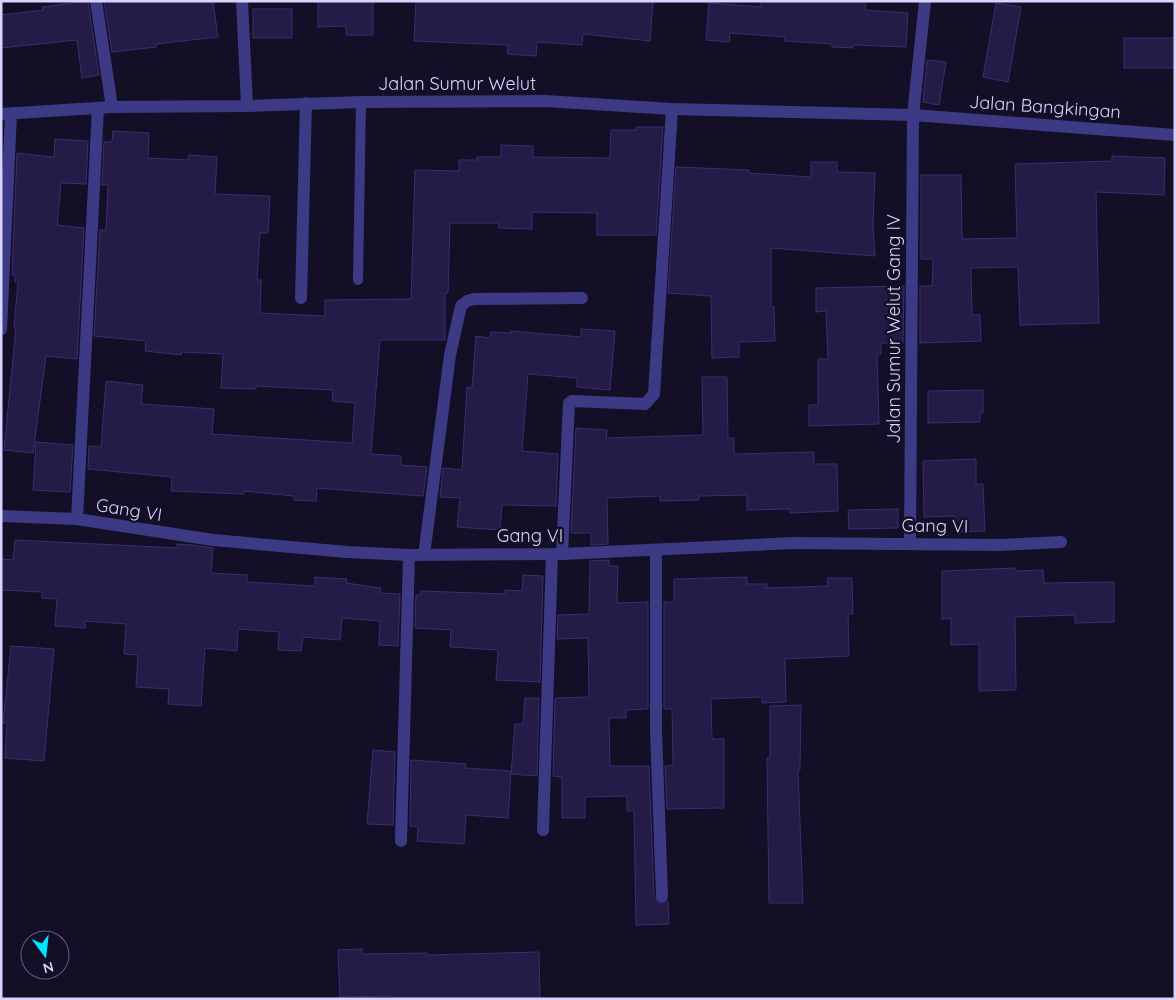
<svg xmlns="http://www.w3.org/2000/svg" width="1176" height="1000" font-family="Quicksand,sans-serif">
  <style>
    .building { fill: #241b47; stroke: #3b2d73 }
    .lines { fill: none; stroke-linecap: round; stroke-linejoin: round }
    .service { stroke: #3d3a85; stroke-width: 10 }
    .minor { stroke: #3d3a85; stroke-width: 12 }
    .tertiary { stroke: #3d3a85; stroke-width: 12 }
    .labels { text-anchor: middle; stroke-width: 5; stroke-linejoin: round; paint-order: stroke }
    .street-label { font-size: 18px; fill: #d9d4ff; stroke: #130f26 }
  </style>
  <rect width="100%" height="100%" fill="#130f26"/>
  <!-- building -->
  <g class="building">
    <path d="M 88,1 L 99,75 L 82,78 L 77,40 L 1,48 L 1,15 L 43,10 L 42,7 Z"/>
    <path d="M 104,1 L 213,1 L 218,37 L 156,44 L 156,47 L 112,52 Z"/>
    <path d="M 318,1 L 373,1 L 373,35 L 346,35 L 346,26 L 318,27 Z"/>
    <path d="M 416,1 L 653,1 L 650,41 L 583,34 L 582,45 L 537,42 L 536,56 L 507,54 L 508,45 L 414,41 Z"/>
    <path d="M 761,1 L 866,1 L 865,10 L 908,13 L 906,47 L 853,45 L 853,48 L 832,47 L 832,44 L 785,41 L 785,37 L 730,33 L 729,42 L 706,40 L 709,3 L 761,7 Z"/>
    <path d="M 996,3 L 1021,7 L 1008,82 L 983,77 Z"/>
    <rect x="253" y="9" width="39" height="29"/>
    <rect x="1124" y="38" width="51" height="30"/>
    <path d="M 927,60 L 946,62 L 939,105 L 923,102 Z"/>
    <path d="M 636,127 L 663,127 L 656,235 L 597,235 L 597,213 L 532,212 L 532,229 L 499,228 L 499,223 L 450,223 L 448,293 L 445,293 L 445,340 L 380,340 L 371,454 L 401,456 L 401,465 L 427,467 L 423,496 L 317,488 L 316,501 L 294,500 L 294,496 L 244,491 L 244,494 L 171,491 L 172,477 L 88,469 L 89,446 L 101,447 L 106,381 L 143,385 L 141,404 L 214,409 L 212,434 L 352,443 L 355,403 L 332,401 L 333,390 L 256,386 L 256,389 L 221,388 L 223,354 L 182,352 L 181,355 L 145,351 L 146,341 L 94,336 L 100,230 L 106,230 L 108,185 L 102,185 L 104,142 L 112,142 L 113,131 L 149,133 L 148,158 L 188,160 L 189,155 L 217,157 L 215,194 L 270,196 L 268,233 L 260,233 L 257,280 L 261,280 L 260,313 L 325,316 L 325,300 L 411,299 L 415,170 L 459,171 L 459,160 L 477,160 L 477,157 L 501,157 L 501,145 L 533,146 L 533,157 L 610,158 L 611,130 L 636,130 Z"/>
    <path d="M 55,139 L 88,141 L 86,184 L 61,183 L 57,225 L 84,228 L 77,359 L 46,356 L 33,453 L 4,450 L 16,327 L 14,327 L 18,282 L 15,282 L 15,275 L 12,275 L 17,153 L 54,157 Z"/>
    <path d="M 1112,156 L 1165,158 L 1164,195 L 1096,192 L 1099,323 L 1020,325 L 1018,267 L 971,268 L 972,315 L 980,315 L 981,341 L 920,343 L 920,286 L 932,286 L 933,259 L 921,259 L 921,175 L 961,175 L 962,239 L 1017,238 L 1015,164 L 1112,161 Z"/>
    <path d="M 811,162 L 837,162 L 837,172 L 875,173 L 873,224 L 875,256 L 771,248 L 771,306 L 774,306 L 775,341 L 739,342 L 739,357 L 712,358 L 711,296 L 668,293 L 676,167 L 749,170 L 749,173 L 811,177 Z"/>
    <path d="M 904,286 L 903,343 L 881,343 L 881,354 L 877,354 L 879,424 L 809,426 L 809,405 L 818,405 L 818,359 L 828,359 L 826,311 L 816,312 L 816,288 Z"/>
    <path d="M 581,329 L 615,331 L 610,390 L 577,387 L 577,378 L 528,374 L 522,451 L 558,454 L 556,506 L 502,505 L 500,530 L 457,527 L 460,498 L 440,497 L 443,468 L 462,470 L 467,387 L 472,388 L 476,336 L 490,338 L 491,332 L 511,333 L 511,331 L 581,337 Z"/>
    <path d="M 702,377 L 727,377 L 728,438 L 734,438 L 734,454 L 814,452 L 814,464 L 837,464 L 838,511 L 790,513 L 790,509 L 747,510 L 747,495 L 699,496 L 699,500 L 660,501 L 660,496 L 607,498 L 608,544 L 591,545 L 591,533 L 571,533 L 576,428 L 607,430 L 606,438 L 703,435 Z"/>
    <path d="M 983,390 L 983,413 L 980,413 L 980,422 L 928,423 L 928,391 Z"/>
    <path d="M 36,442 L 73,445 L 70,492 L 33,490 Z"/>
    <path d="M 976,459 L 976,484 L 983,484 L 985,531 L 955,532 L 955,516 L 924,517 L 923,461 Z"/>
    <path d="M 898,509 L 898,528 L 849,529 L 848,510 Z"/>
    <path d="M 15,540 L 177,548 L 177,544 L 192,545 L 213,548 L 211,573 L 247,575 L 247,582 L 315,586 L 315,577 L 347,579 L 346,583 L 381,588 L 380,593 L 400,594 L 398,646 L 379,645 L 380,621 L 342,618 L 340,640 L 303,637 L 301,651 L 278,650 L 279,632 L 238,629 L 237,651 L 205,648 L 201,706 L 168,704 L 169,689 L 136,687 L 138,655 L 124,654 L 126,624 L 85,621 L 85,628 L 55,626 L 57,599 L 42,598 L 42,592 L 1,590 L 1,559 L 13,560 Z"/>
    <path d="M 609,560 L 609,566 L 618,566 L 617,603 L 648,602 L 648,709 L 626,710 L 626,718 L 609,718 L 610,766 L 649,766 L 654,896 L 659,903 L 668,901 L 669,924 L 636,925 L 634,811 L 627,811 L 627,796 L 585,797 L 585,818 L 562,818 L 562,777 L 553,776 L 555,698 L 589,697 L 588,638 L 557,639 L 558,615 L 589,614 L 590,561 Z"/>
    <path d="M 1015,568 L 1015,571 L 1043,570 L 1044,583 L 1114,582 L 1114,622 L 1075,623 L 1075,615 L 1015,617 L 1016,690 L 979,691 L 979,644 L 951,645 L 951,618 L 942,619 L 942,571 Z"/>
    <path d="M 523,575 L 543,576 L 540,682 L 496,680 L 498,650 L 450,647 L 451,630 L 415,628 L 416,595 L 421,595 L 421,591 L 505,594 L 505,590 L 522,591 Z"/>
    <path d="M 747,577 L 747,584 L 767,584 L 767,588 L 828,586 L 827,578 L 852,578 L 853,614 L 848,614 L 849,656 L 785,659 L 786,702 L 762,703 L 762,697 L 711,699 L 712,739 L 724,739 L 724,808 L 667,809 L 665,766 L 673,765 L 672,709 L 664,709 L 664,602 L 674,602 L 674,579 Z"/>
    <path d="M 11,646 L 54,649 L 44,761 L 5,758 L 7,723 L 3,723 Z"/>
    <path d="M 525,698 L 539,698 L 537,776 L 511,774 L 515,724 L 523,724 Z"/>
    <path d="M 801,705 L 800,770 L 798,770 L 803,903 L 769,903 L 767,758 L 770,758 L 770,706 Z"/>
    <path d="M 373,750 L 395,752 L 393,825 L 367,824 Z"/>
    <path d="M 411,760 L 466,764 L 465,768 L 511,771 L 508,818 L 466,815 L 464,844 L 417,841 L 418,827 L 410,826 Z"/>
    <path d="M 362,949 L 362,954 L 427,953 L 427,955 L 539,952 L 540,999 L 393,999 L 393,996 L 340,997 L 338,950 Z"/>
  </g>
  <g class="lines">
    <!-- service -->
    <path class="service" d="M 358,280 L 361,102"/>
    <!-- minor -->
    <g class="minor">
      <path d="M 96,1 L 112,107"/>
      <path d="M 242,1 L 247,106"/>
      <path d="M 301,298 L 306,103"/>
      <path d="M 1,329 L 11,114"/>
      <path d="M 1,516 L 77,519 L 213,540 L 347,552 L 409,555 L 562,554 L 794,543 L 1000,545 L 1061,542"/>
      <path d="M 77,519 L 98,108"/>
      <path d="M 910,543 L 913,115 L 925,1"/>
      <path d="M 656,550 L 656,731 L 662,896"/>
      <path d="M 562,554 L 569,403 L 572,401 L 645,404 L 654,394 L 672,109"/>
      <path d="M 424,555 L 450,355 L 461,306 L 467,301 L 474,299 L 582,298"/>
      <path d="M 543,830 L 552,554"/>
      <path d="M 401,841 L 409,555"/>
    </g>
    <!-- tertiary -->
    <path class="tertiary" d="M 1,114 L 112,107 L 247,106 L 361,102 L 545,101 L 672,109 L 913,115 L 1175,135"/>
  </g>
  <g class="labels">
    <!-- street labels -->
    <g class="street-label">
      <text x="457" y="90">Jalan Sumur Welut</text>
      <text transform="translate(1045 107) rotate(4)" y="6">Jalan Bangkingan</text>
      <text transform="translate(894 329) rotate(-90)" y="6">Jalan Sumur Welut Gang IV</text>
      <text transform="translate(129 510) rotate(9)" y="6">Gang VI</text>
      <text transform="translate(935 526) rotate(1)" y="6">Gang VI</text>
      <text x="530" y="542">Gang VI</text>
    </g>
  </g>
  <!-- border -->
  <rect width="1176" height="1000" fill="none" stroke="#d9d4ff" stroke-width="5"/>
  <!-- north arrow -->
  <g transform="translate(45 955) rotate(165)"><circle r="24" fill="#130f26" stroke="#625e7d"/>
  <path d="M0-4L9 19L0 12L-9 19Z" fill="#00e5ff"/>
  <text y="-8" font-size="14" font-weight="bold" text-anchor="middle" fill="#d9d4ff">N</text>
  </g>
</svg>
